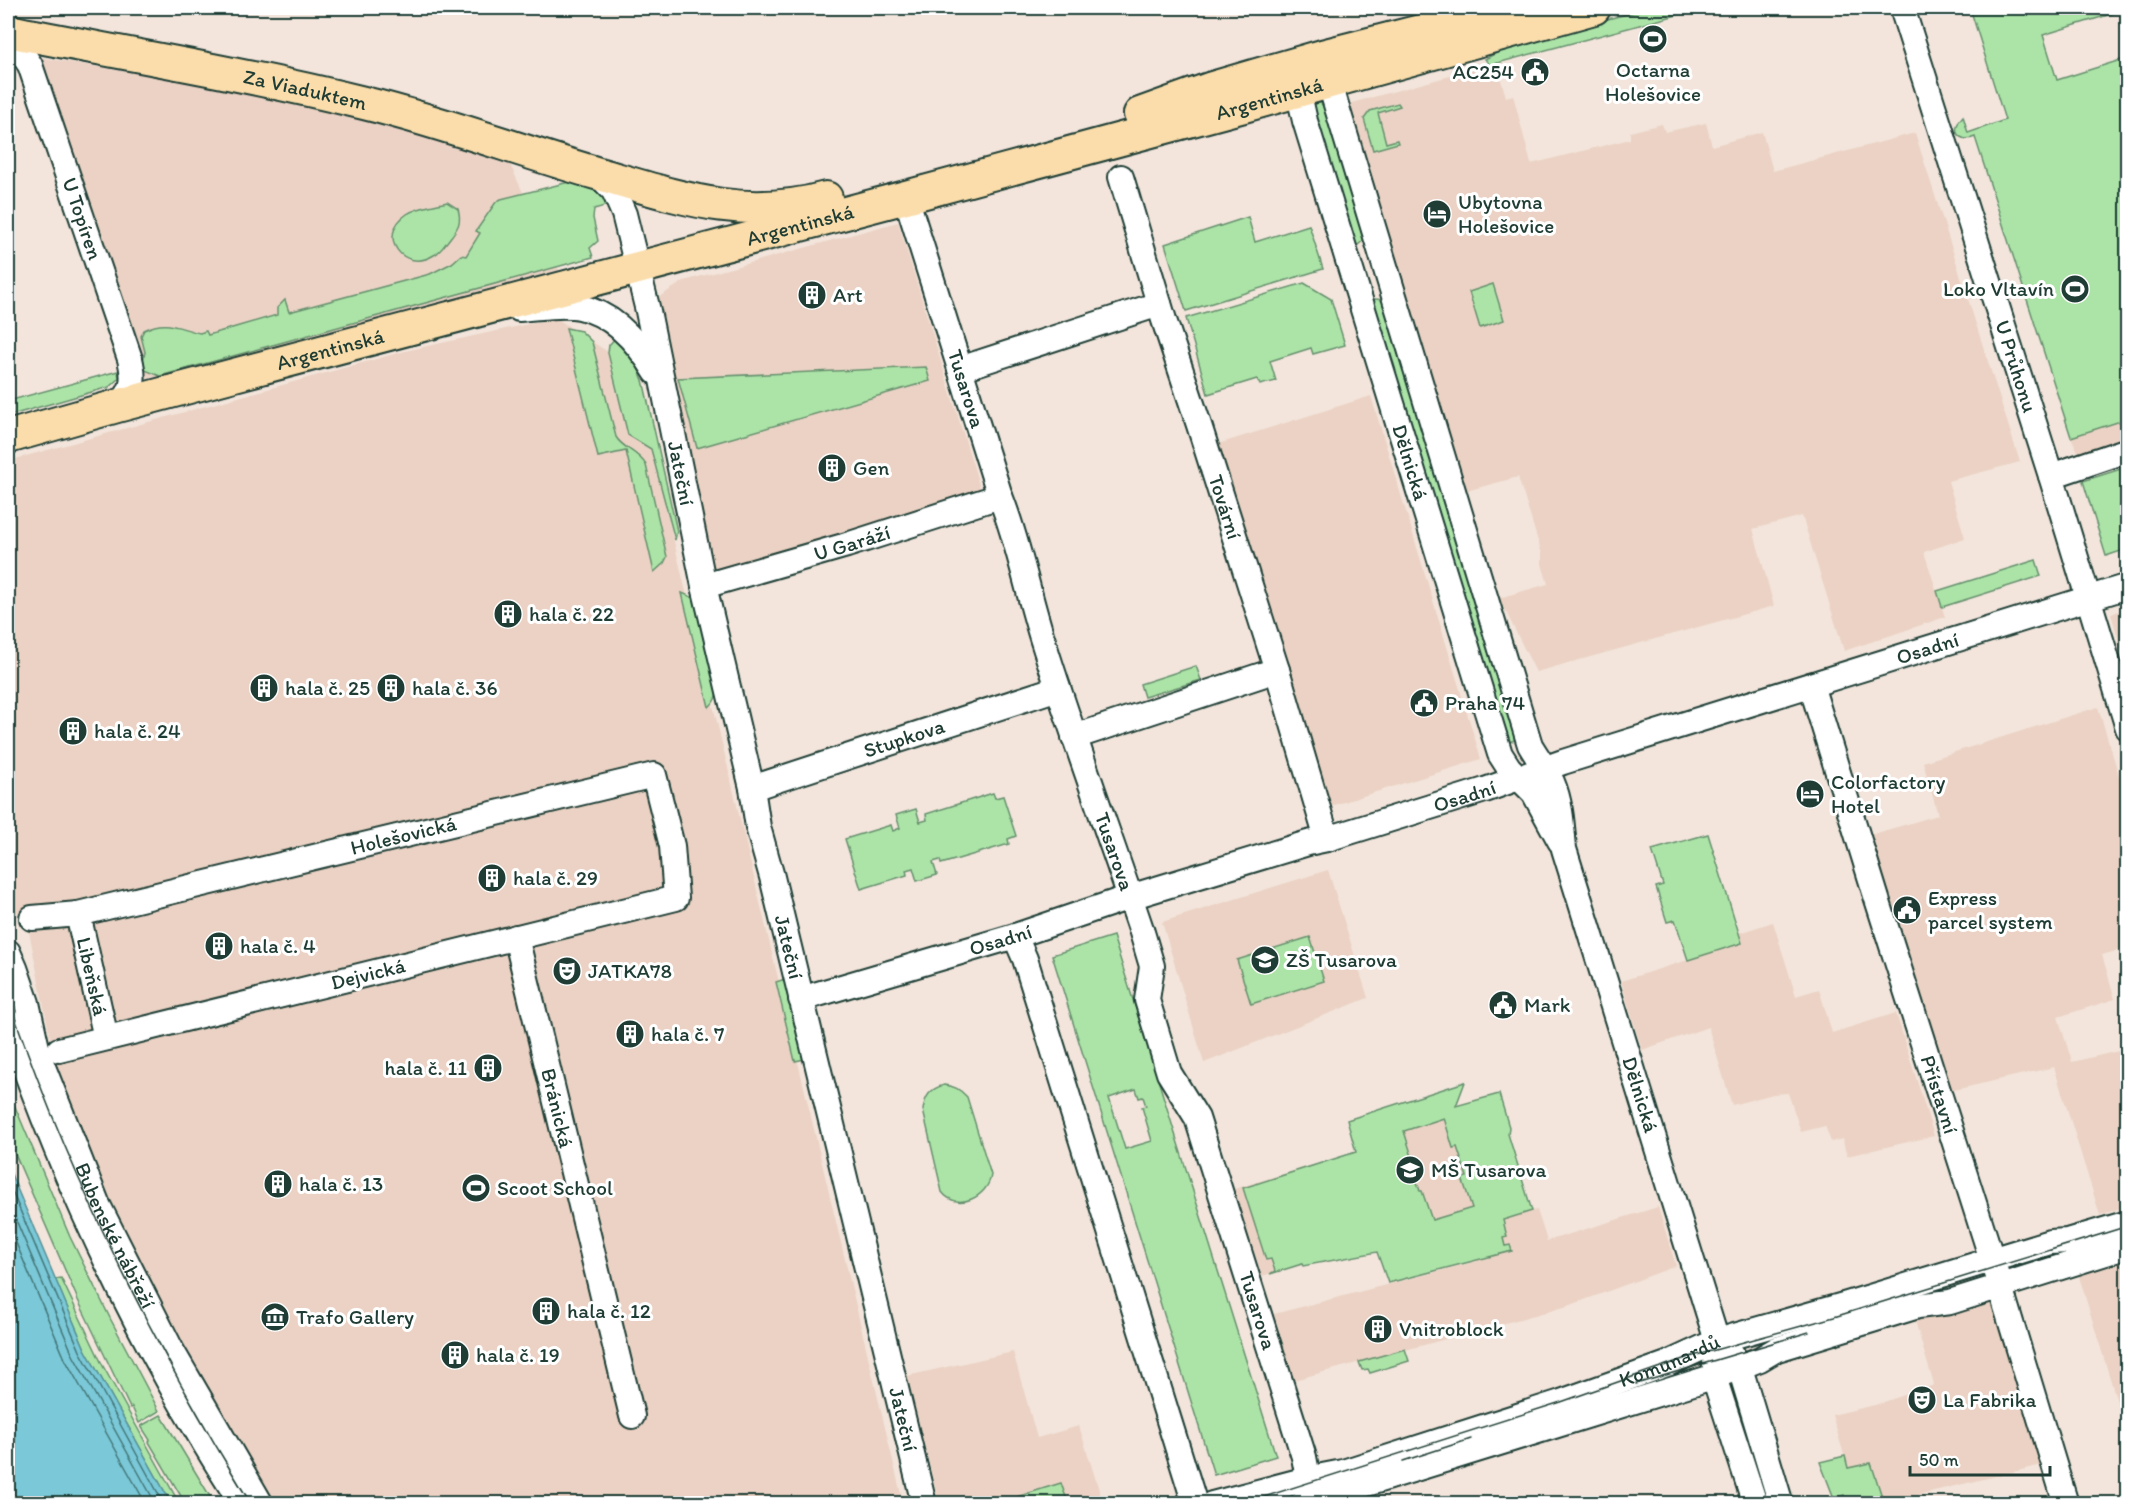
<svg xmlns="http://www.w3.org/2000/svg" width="2135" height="1511" font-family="Itim,sans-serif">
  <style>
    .built { fill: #ebd2c4 }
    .green { fill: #ace4a7; stroke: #66906e; stroke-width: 1.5; fill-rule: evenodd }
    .water { fill: #7ac8d8; stroke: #569096; stroke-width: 1.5 }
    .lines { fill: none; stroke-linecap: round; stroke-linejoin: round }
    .shore { stroke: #437576; stroke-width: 1.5 }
    .minor-casing { stroke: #1f3d34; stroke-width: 28 }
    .major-casing { stroke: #1f3d34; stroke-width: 36 }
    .minor { stroke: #fff; stroke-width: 24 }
    .major { stroke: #fbddab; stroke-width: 32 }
    .tram { stroke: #1f3d34; stroke-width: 1.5 }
    .labels { text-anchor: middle; stroke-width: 6; stroke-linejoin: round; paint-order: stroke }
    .poi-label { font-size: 21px; fill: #1f3d34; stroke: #fff; text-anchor: start }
    .street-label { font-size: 21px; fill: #1f3d34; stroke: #fff }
  </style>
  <rect width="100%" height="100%" fill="#f3e5dc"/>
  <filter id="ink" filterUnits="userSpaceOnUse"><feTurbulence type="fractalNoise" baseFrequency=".0167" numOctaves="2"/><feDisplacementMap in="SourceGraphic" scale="12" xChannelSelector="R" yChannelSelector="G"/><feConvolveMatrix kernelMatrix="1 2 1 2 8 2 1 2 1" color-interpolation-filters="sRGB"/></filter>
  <g filter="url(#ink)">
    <!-- built -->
    <g class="built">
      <path d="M 38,57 L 298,100 L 508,160 L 561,275 L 182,375 L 146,378 L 43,83 Z"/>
      <path d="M 1490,65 L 1501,80 L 1506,97 L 1513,95 L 1531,164 L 1630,139 L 1630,132 L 1662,124 L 1665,132 L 1706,123 L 1712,146 L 1762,132 L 1773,171 L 1915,133 L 2020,462 L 1948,481 L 1965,538 L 1924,552 L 1945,617 L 1844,651 L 1802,516 L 1753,529 L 1774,606 L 1536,672 L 1499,598 L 1548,584 L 1542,564 L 1542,554 L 1518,477 L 1466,491 L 1388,252 L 1348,104 Z"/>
      <path d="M 898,222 L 981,491 L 715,572 L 670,379 L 659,297 L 684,281 Z"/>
      <path d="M 556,318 L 614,356 L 641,403 L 903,1503 L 271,1503 L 179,1349 L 83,1147 L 56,1068 L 25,911 L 8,915 L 8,461 L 405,351 Z"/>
      <path d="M 1371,396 L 1481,759 L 1328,807 L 1215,445 Z"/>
      <path d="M 2127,419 L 2127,441 L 2080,456 L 2071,437 Z"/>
      <path d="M 2127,608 L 2128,608 L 2127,668 L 2111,614 Z"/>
      <path d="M 2098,707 L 2127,802 L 2127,948 L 2102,955 L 2115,999 L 2058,1017 L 2072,1062 L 2127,1049 L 2127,1206 L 2100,1215 L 2054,1067 L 1950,1091 L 1870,835 L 1938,815 L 1923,762 Z"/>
      <path d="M 1328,870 L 1368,998 L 1204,1063 L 1162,922 Z"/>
      <path d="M 1773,922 L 1796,996 L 1819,989 L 1832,1033 L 1896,1013 L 1934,1136 L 1847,1156 L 1842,1139 L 1831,1142 L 1825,1126 L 1801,1132 L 1788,1093 L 1773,1094 L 1732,1105 L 1708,1027 L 1642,1050 L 1621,981 L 1742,943 L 1739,933 Z"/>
      <path d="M 1465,1082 L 1456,1106 L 1499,1094 L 1509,1127 L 1508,1134 L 1532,1211 L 1537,1210 L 1547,1241 L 1658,1207 L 1676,1266 L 1568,1306 L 1294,1380 L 1274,1314 L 1478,1261 L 1471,1230 L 1337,1260 L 1303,1266 L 1302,1264 L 1262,1276 L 1234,1189 L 1356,1152 L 1347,1120 Z"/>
      <path d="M 2127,1255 L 2127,1434 L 2077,1270 Z"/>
      <path d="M 1992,1298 L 2042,1465 L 1884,1503 L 1871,1463 L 1848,1468 L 1832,1415 L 1875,1405 L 1934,1385 L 1915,1321 Z"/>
      <path d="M 1013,1352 L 1037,1438 L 1079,1426 L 1103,1503 L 939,1503 L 907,1376 Z"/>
    </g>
    <!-- green -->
    <g class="green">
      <path d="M 1649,8 L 1703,8 L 1490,65 L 1485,59 L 1511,45 Z"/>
      <path d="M 1970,8 L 2127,8 L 2127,15 L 2123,16 L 2121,11 L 2043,35 L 2057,80 L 2127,58 L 2127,419 L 2071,437 L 1975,137 C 1958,144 1950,129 1963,116 L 1968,133 L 2005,120 Z"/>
      <path d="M 1315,103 L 1320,103 L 1323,105 L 1365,239 L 1358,245 L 1350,243 L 1311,104 Z"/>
      <path d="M 1398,103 L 1400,106 L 1378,113 L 1386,143 L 1397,140 L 1398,143 L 1373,150 L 1364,119 L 1370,111 Z"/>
      <path d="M 569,182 C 586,182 599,190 608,205 L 594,209 L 593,218 L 598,241 L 590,248 L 593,257 L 160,376 L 145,370 L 142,365 L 145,352 L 141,336 L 144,330 C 167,319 177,328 200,333 L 206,331 L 208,335 L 277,315 L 277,308 L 285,300 L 289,312 L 430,274 L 452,263 L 461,255 L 466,256 L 480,233 L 476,231 L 496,202 L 501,199 Z"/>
      <path d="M 447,202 L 458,209 C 462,222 458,228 450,238 C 445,244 441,252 434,255 C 404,274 375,236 407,214 C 417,207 435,205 447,202 Z"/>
      <path d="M 1248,217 L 1255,242 L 1309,225 L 1323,269 L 1186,311 L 1165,244 Z"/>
      <path d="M 1304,283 L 1331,299 L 1345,345 L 1313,354 L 1311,348 L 1270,361 L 1276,381 L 1260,385 L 1257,379 L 1208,394 L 1186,318 Z"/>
      <path d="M 1493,284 L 1504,320 L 1480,328 L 1469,292 Z"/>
      <path d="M 1375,299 L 1385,300 L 1517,739 L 1507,743 L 1369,305 Z"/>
      <path d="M 566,328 L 581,331 L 592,342 L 616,437 C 623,449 638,451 646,465 L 667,557 L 664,563 L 654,572 L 626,451 L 598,457 Z"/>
      <path d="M 617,336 L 633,356 L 643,380 L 677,531 L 675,540 L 651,449 L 628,435 L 608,353 L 609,345 Z"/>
      <path d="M 926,367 L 930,381 L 697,448 L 678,378 Z"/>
      <path d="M 118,371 L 119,378 L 109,387 L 8,416 L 8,401 Z"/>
      <path d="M 2127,467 L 2127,504 L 2120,506 L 2127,531 L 2127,549 L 2106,556 L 2083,481 Z"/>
      <path d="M 2036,560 L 2041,576 L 1942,607 L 1937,591 Z"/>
      <path d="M 682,593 L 694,598 L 698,604 L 717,683 C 717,693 717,700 709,707 Z"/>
      <path d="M 1196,666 L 1201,680 L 1144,697 L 1140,684 Z"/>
      <path d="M 993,793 L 995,798 L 1003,796 L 1016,836 L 1008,839 L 1009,844 L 941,864 L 940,860 L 933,862 L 937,875 L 917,881 L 913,868 L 906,870 L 907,875 L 861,889 L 845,839 L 891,825 L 893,831 L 900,828 L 896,815 L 916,809 L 920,822 L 927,820 L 926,814 Z"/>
      <path d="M 1708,834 L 1742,943 L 1688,960 L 1675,920 L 1667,922 L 1656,887 L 1663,885 L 1652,850 Z"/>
      <path d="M 1113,936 L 1276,1456 L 1214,1475 L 1052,955 ZM 1136,1089 L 1139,1098 L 1143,1097 L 1146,1106 L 1142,1107 L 1152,1141 L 1125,1149 L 1109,1098 Z"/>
      <path d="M 1310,937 L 1324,981 L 1251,1004 L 1237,960 Z"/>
      <path d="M 785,979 L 805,1059 L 795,1061 L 776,982 Z"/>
      <path d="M 1465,1082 L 1456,1106 L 1499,1094 L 1509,1127 L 1508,1134 L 1532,1211 L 1503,1220 L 1507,1237 L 1503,1238 L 1505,1246 L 1510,1245 L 1512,1251 L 1388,1283 L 1377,1252 L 1303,1266 L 1302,1264 L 1270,1274 L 1275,1271 L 1271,1259 L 1266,1260 L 1243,1188 L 1356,1152 L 1347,1120 ZM 1444,1118 L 1453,1148 L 1457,1147 L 1467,1177 L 1462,1178 L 1472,1208 L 1432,1220 L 1422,1191 L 1420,1191 L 1410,1161 L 1413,1160 L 1404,1131 Z"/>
      <path d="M 944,1085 C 954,1086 960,1089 967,1097 L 991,1175 C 988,1197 957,1212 942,1192 L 923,1110 C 925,1096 930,1089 944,1085 Z"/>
      <path d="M 8,1090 L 70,1237 L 111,1320 L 159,1411 L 139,1423 L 132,1407 L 130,1408 L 78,1300 L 8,1138 Z"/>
      <path d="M 61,1278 L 103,1366 L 179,1503 L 171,1503 L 85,1349 L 55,1279 Z"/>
      <path d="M 1405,1349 L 1409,1361 L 1370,1373 L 1368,1369 L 1362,1370 L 1359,1362 Z"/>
      <path d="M 161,1415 L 214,1503 L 185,1503 L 149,1442 L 150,1440 L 141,1426 Z"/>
      <path d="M 1845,1456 L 1848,1468 L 1871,1463 L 1884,1503 L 1847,1503 L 1844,1495 L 1834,1498 L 1820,1462 Z"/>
      <path d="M 1061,1483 L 1068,1503 L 1011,1503 L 1010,1499 Z"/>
    </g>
    <!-- water -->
    <path class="water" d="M 8,1167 L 85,1349 L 171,1503 L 8,1503 Z"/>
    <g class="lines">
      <!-- shore -->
      <g class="shore">
        <path d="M 8,1182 L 80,1351 L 164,1504"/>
        <path d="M 8,1201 L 73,1355 L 156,1504"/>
        <path d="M 8,1224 L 65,1359 L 146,1504"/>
      </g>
      <!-- minor casing -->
      <g class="minor-casing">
        <g id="minor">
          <path id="s1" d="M 1902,8 L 2051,476 L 2128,728"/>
          <path id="s2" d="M 8,32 L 30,65 L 130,359 C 135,379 134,393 117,406"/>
          <path id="s3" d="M 1325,68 L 1530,745 C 1537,757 1546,769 1552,782 C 1561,803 1562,826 1564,849 L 1717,1341 L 1714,1377 L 1755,1504"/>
          <path id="s4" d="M 1300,75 L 1298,90 L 1305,121 L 1500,754 L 1509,768 L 1534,793 L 1560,841"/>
          <path id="s5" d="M 598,174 L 614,191 L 624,214 L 648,311 L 704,586 L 752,788 L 758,827 L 772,877 L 924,1504"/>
          <path id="s6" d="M 1121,177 L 1164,320 L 1199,425 L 1277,670 L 1327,839"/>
          <path id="s7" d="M 906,197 L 1000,496 C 1019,543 1028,595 1044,644 C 1074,740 1109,834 1141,929 L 1152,966 L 1147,1000 L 1169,1073 L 1197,1118 L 1304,1457 L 1313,1504"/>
          <path d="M 519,309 C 538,308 561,303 580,307 C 614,314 639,344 656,372"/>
          <path d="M 960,369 L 1159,304"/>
          <path d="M 2051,476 L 2128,450"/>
          <path id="s8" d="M 704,586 L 847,545 L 1000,496"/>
          <path id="s9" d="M 1811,685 L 1877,899 L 1988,1247 L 2066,1504"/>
          <path d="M 1074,737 L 1277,670"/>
          <path id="s10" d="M 752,788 L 1058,688"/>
          <path id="s11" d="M 78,914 L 106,1038"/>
          <path id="s12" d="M 32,918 L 78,914 L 654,775 L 672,846 L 676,898 L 59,1050"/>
          <path d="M 1015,936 L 1025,959 L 1195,1504"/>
          <path id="s13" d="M 516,937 L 632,1416"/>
          <path id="s14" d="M 8,952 L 15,968 L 27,1003 L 39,1057 L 97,1203 L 172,1351 L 261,1504"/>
          <path id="s15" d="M 801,999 L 1015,936 L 1130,897 L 1308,843 L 1327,839 L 1485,790 L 1563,762 L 2128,586"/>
          <path d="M 8,1021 C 66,1190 145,1353 242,1504"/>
          <path d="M 1732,1354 L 1740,1368 L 1781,1504"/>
          <path id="s16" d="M 1212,1504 L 1307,1479 L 1343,1472 L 1561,1402 L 1667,1364 L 1717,1341 L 1847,1304 L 2050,1242 L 2067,1241 L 2128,1223"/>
          <path d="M 1302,1504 L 1719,1375 L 1760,1359 L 1777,1349 L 1918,1306 L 1950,1302 L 2128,1246"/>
        </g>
      </g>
      <!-- major casing -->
      <g class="major-casing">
        <g id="major">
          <path id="s17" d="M 8,31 C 126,54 246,74 364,103 C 443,122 520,151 599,174 C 678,197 743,221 826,198"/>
          <path d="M 1140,114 L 1212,88 L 1322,56 L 1511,8"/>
          <path id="s18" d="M 8,437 L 117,406 L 906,197 L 1240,107 L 1594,8"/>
        </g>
      </g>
      <!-- minor -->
      <use href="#minor" class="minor"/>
      <!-- major -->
      <use href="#major" class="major"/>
      <!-- tram -->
      <g class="tram">
        <path d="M 8,998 C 70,1178 151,1342 251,1504"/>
        <path d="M 1636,1384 L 1809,1332"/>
        <path d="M 1403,1461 L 1471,1439"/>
        <path d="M 1242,1504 L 1561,1402 L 1686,1358 L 1834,1317 L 2128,1226"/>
      </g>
    </g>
  </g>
  <!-- icons -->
  <defs>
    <g id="stadium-disc" transform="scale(1.5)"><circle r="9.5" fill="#1f3d34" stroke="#fff"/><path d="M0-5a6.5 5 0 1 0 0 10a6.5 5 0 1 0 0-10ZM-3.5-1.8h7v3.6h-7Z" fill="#fff"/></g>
    <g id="civic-disc" transform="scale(1.5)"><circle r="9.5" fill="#1f3d34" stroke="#fff"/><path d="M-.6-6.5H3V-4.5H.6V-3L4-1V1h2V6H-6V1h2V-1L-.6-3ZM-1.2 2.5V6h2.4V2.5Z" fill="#fff"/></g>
    <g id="hotel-disc" transform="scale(1.5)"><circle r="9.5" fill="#1f3d34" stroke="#fff"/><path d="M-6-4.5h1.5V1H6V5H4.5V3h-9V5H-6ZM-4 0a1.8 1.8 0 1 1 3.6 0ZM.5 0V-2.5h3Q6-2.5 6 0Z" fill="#fff"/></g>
    <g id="building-disc" transform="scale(1.5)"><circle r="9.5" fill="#1f3d34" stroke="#fff"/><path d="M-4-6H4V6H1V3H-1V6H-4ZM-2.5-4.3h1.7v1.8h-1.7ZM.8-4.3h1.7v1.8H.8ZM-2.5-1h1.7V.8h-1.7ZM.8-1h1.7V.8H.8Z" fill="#fff"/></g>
    <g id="school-disc" transform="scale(1.5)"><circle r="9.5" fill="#1f3d34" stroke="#fff"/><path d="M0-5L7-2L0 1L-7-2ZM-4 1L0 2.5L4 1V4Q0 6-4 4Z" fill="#fff"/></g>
    <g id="theatre-disc" transform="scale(1.5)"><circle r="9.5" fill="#1f3d34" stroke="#fff"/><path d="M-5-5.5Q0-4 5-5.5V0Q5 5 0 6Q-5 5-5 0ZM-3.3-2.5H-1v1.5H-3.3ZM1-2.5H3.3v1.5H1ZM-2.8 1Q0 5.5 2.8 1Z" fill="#fff"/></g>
    <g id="museum-disc" transform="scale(1.5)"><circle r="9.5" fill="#1f3d34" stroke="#fff"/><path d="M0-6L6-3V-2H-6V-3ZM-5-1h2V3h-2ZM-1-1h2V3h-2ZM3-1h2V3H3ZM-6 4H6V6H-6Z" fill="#fff"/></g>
  </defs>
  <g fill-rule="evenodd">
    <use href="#stadium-disc" x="1653" y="39"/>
    <use href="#civic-disc" x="1535" y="72"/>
    <use href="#hotel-disc" x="1437" y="214"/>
    <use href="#stadium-disc" x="2075" y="289"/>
    <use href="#building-disc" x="812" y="295"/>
    <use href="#building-disc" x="832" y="468"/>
    <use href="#building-disc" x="508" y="614"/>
    <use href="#building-disc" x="264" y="688"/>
    <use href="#building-disc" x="391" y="688"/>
    <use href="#civic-disc" x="1424" y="703"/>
    <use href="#building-disc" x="73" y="731"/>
    <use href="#hotel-disc" x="1810" y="794"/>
    <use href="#building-disc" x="492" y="878"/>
    <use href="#civic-disc" x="1907" y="910"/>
    <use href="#building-disc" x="219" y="946"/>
    <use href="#school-disc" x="1265" y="960"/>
    <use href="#theatre-disc" x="567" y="971"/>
    <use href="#civic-disc" x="1503" y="1005"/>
    <use href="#building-disc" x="630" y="1034"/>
    <use href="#building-disc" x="488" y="1068"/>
    <use href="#school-disc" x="1410" y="1170"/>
    <use href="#building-disc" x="278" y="1184"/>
    <use href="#stadium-disc" x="476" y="1188"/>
    <use href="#building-disc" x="546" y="1311"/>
    <use href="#museum-disc" x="275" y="1317"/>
    <use href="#building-disc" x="1378" y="1329"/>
    <use href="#building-disc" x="455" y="1355"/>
    <use href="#theatre-disc" x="1922" y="1400"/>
  </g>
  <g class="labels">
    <!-- poi labels -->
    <g class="poi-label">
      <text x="1653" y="77" text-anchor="middle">Octarna<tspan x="1653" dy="24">Holešovice</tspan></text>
      <text x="1514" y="79" text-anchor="end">AC254</text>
      <text x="1458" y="209">Ubytovna<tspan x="1458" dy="24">Holešovice</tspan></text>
      <text x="2054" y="296" text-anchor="end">Loko Vltavín</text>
      <text x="833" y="302">Art</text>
      <text x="853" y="475">Gen</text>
      <text x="529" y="621">hala č. 22</text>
      <text x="285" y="695">hala č. 25</text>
      <text x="412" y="695">hala č. 36</text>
      <text x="1445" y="710">Praha 74</text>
      <text x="94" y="738">hala č. 24</text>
      <text x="1831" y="789">Colorfactory<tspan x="1831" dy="24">Hotel</tspan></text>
      <text x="513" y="885">hala č. 29</text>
      <text x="1928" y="905">Express<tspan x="1928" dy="24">parcel system</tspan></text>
      <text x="240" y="953">hala č. 4</text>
      <text x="1286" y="967">ZŠ Tusarova</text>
      <text x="588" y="978">JATKA78</text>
      <text x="1524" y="1012">Mark</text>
      <text x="651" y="1041">hala č. 7</text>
      <text x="467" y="1075" text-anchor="end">hala č. 11</text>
      <text x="1431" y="1177">MŠ Tusarova</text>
      <text x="299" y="1191">hala č. 13</text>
      <text x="497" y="1195">Scoot School</text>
      <text x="567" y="1318">hala č. 12</text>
      <text x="296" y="1324">Trafo Gallery</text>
      <text x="1399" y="1336">Vnitroblock</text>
      <text x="476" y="1362">hala č. 19</text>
      <text x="1943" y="1407">La Fabrika</text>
    </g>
    <!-- street labels -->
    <g class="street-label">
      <text dy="7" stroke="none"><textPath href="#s17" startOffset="303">Za Viaduktem</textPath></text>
      <text dy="7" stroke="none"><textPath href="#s18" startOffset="1306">Argentinská</textPath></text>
      <text dy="7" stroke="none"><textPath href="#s2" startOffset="202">U Topíren</textPath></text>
      <text dy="7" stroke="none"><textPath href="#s18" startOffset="820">Argentinská</textPath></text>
      <text dy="7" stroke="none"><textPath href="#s18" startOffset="334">Argentinská</textPath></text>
      <text dy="7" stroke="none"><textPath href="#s1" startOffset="376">U Průhonu</textPath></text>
      <text dy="7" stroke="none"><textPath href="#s7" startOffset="201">Tusarova</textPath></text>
      <text dy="7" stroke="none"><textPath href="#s4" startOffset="404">Dělnická</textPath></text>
      <text dy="7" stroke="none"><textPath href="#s5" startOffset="314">Jateční</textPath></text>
      <text dy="7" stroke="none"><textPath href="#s6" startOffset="346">Tovární</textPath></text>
      <text dy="7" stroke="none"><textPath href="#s8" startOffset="154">U Garáží</textPath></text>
      <text dy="7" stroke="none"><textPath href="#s15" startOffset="1180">Osadní</textPath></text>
      <text dy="7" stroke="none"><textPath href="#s10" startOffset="160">Stupkova</textPath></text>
      <text dy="7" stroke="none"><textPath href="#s15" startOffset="694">Osadní</textPath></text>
      <text dy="7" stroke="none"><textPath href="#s12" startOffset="381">Holešovická</textPath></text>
      <text dy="7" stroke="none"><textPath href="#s7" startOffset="687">Tusarova</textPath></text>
      <text dy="7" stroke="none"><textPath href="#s15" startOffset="208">Osadní</textPath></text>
      <text dy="7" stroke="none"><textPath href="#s5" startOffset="800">Jateční</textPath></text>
      <text transform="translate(368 974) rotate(-14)" y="7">Dejvická</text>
      <text dy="7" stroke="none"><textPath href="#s11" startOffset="64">Libeňská</textPath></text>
      <text dy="7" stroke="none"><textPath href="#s9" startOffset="429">Přístavní</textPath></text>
      <text dy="7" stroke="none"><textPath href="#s3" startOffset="1076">Dělnická</textPath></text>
      <text dy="7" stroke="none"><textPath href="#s13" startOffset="176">Bránická</textPath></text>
      <text dy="7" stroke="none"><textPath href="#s14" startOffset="304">Bubenské nábřeží</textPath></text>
      <text dy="7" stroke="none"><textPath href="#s7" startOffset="1173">Tusarova</textPath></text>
      <text dy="7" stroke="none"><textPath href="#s16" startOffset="480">Komunardů</textPath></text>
      <text dy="7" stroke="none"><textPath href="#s5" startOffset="1286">Jateční</textPath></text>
    </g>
  </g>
  <!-- margin -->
  <rect width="2135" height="1511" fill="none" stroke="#fff" stroke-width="30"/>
  <rect x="15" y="15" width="2105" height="1481" fill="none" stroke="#1f3d34" stroke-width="2" filter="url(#ink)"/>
  <!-- scale -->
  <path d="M1910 1466v9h140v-9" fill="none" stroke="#1f3d34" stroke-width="3"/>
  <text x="1919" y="1466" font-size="18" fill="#1f3d34" stroke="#ffffff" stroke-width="4.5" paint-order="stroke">50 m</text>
</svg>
